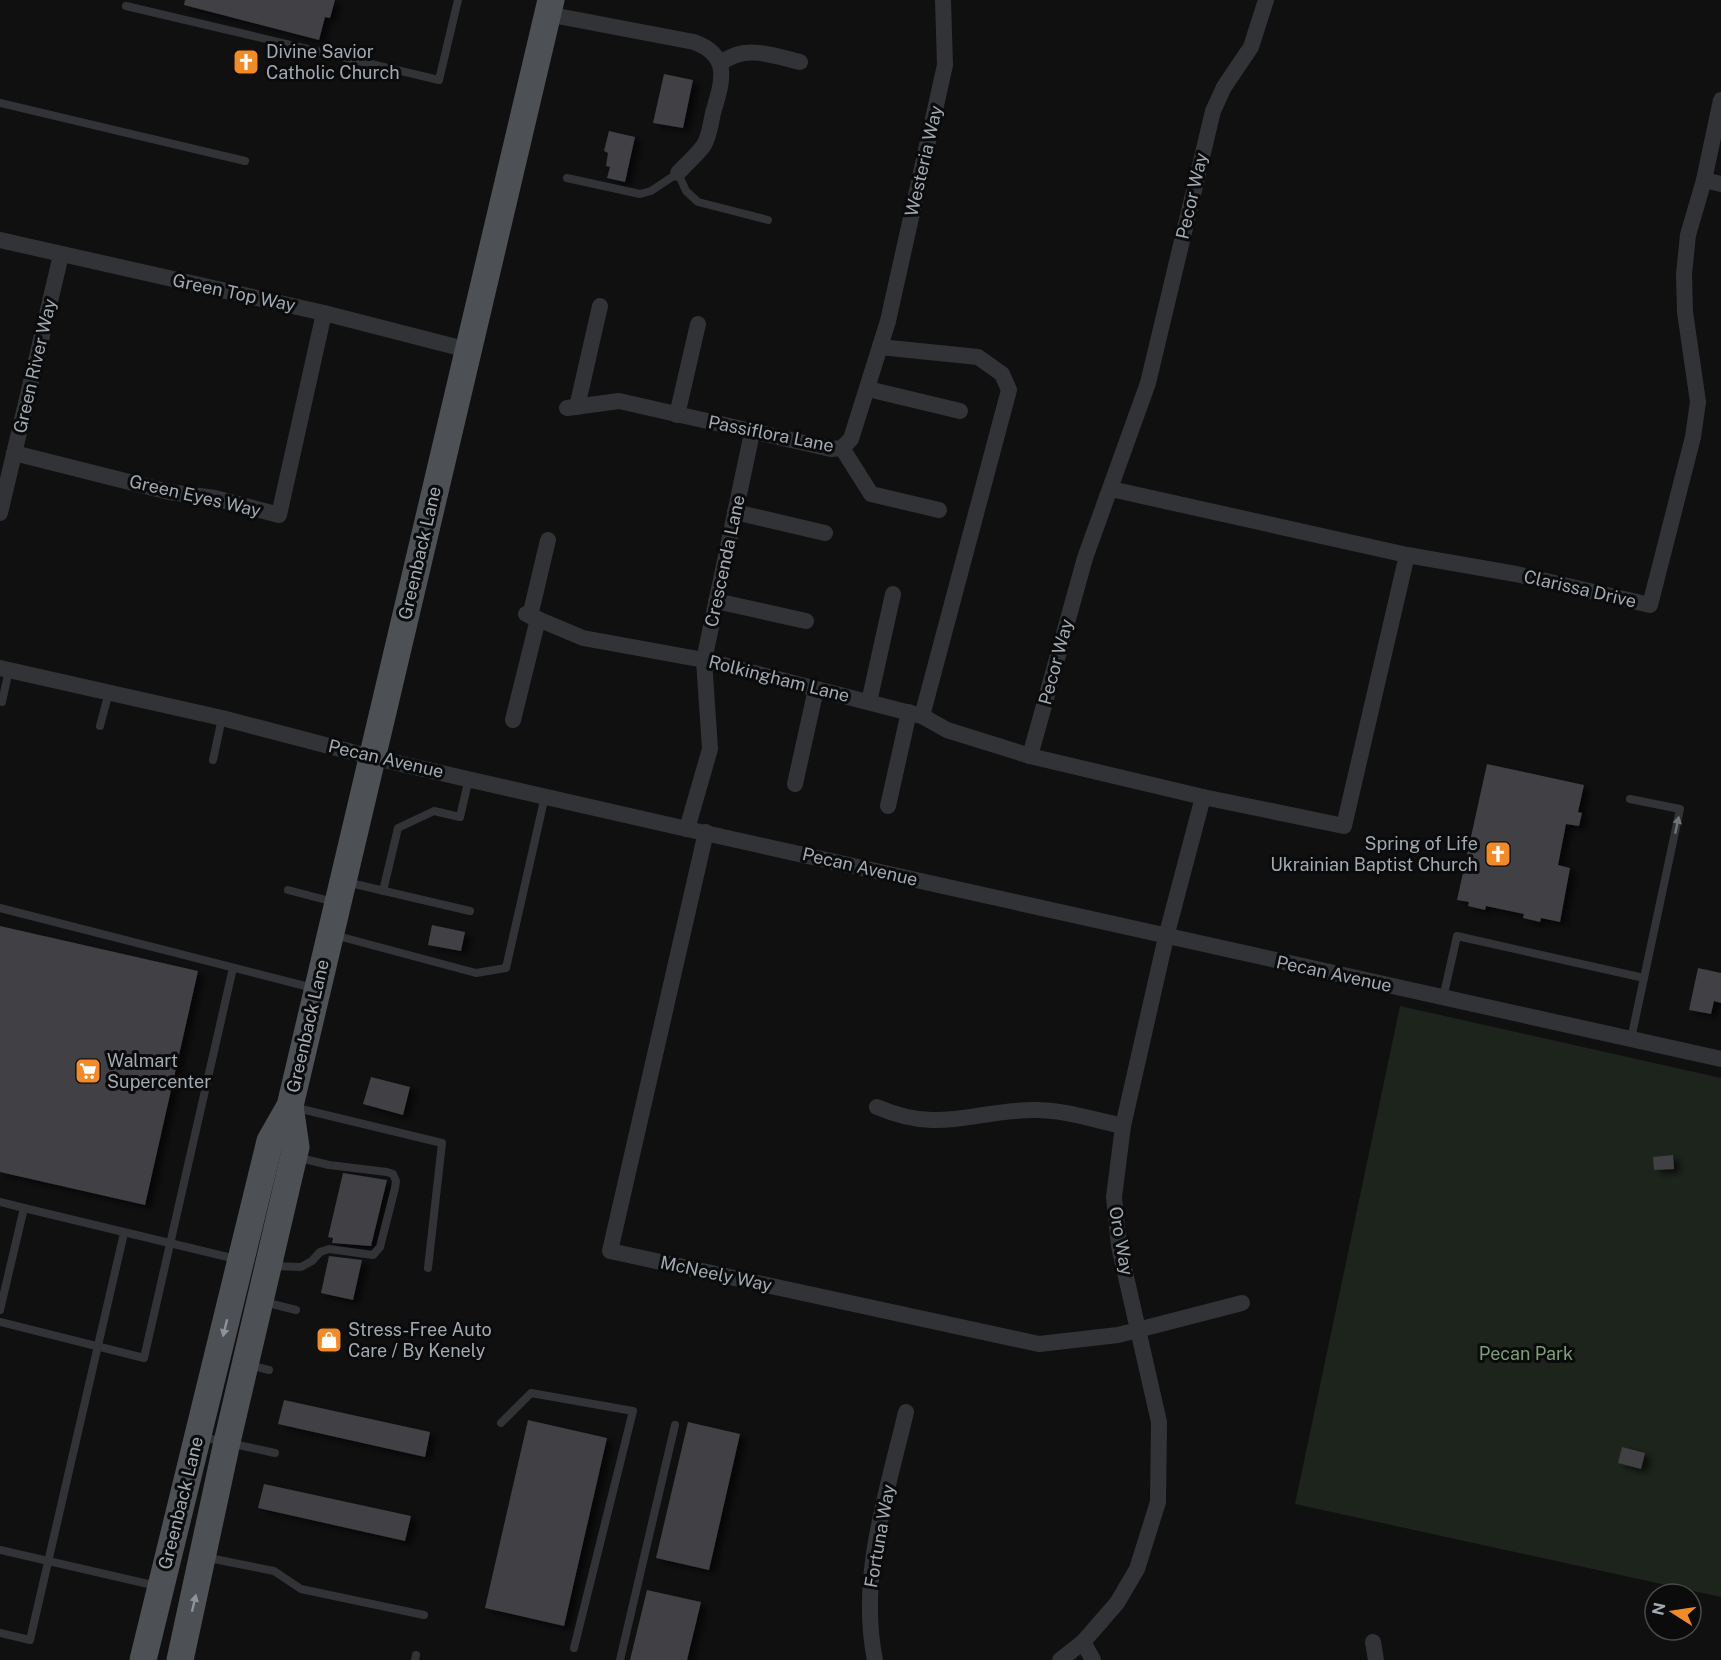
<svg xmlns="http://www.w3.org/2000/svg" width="1721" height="1660" font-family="'Public Sans',sans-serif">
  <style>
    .green { fill: #1c241c }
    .building { fill: #3f4044; filter: url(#shadow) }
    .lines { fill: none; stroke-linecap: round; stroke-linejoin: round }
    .lane { stroke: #313336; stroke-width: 8 }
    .street { stroke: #313336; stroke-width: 16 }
    .primary { stroke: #4d5055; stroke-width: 27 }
    .oneway { fill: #6f747a }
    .oneway2 { fill: #8c939b }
    .labels { text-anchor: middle; stroke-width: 6; stroke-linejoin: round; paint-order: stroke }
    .poi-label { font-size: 18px; fill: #a1a9b2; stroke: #0b0b0c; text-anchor: start }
    .street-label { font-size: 18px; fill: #a1a9b2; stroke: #0b0b0c }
    .park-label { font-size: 18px; fill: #7c9e78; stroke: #0b0b0c }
  </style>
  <defs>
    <filter id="shadow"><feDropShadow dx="6" dy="4" stdDeviation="3" flood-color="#0009"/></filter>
  </defs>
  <rect width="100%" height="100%" fill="#101011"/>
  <!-- green -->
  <path class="green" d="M 1400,1006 L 1721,1078 L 1721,1597 L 1295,1504 Z"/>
  <!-- building -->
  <g class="building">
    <path d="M 185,0 L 335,0 L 330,18 L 325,17 L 319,40 L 184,5 Z"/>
    <path d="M 664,74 L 693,80 L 683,128 L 653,123 Z"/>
    <path d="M 609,131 L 635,137 L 625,182 L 607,178 L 610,167 L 606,166 L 608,153 L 604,151 Z"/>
    <path d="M 1487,764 L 1584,785 L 1578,812 L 1582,813 L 1579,826 L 1566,824 L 1558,865 L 1570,868 L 1560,922 L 1541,918 L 1540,922 L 1523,918 L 1524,914 L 1486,906 L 1485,910 L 1468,906 L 1469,902 L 1457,900 Z"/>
    <path d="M 432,925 L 465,932 L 461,951 L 428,945 Z"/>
    <path d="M 0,926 L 198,971 L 145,1205 L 0,1172 Z"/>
    <path d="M 1698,968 L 1721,973 L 1721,1003 L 1714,1001 L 1711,1014 L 1689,1010 Z"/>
    <path d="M 371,1077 L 410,1087 L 403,1115 L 363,1104 Z"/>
    <path d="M 1673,1155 L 1674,1169 L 1654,1170 L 1653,1157 Z"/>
    <path d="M 343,1173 L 387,1180 L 371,1246 L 332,1243 L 333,1238 L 328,1237 Z"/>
    <path d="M 329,1256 L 362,1260 L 353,1300 L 321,1293 Z"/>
    <path d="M 284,1400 L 430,1432 L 425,1457 L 278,1424 Z"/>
    <path d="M 528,1420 L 607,1438 L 564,1626 L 485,1608 Z"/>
    <path d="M 688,1422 L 740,1434 L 709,1570 L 656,1558 Z"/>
    <path d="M 1622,1447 L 1645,1453 L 1641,1469 L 1618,1463 Z"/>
    <path d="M 264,1484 L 411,1516 L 405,1541 L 258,1508 Z"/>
    <path d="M 647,1590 L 701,1602 L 687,1660 L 630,1660 Z"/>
  </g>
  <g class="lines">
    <!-- lane -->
    <g class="lane">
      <path d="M 126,6 L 439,80 L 458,0"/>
      <path d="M 0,103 L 245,161"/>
      <path d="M 567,178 L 640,194 L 651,191 L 678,173 L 686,191 L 698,202 L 768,220"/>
      <path d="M 2,702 L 9,670"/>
      <path d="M 100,726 L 109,692"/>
      <path d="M 213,760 L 222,718"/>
      <path d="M 1630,799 L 1680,809 L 1631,1039"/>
      <path d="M 346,882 L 470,911"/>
      <path d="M 288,890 L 334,902"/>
      <path d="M 383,891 L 398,828 L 434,811 L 460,817 L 469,778"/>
      <path d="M 0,908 L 313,988"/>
      <path d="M 334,935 L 476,973 L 506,968 L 545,796"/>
      <path d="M 1443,998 L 1457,936 L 1644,978"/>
      <path d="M 293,1107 L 442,1143 L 428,1268"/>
      <path d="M 0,1202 L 24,1208 L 0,1310"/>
      <path d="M 24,1208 L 236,1259"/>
      <path d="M 272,1266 L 301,1267 L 312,1261 L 320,1252 L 329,1249 L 373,1255 L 380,1247 L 395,1188 L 396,1181 L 393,1174 L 387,1172 L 329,1165 L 296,1157"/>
      <path d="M 264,1302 L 296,1310"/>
      <path d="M 0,1322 L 144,1358 L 233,968"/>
      <path d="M 249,1365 L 269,1370"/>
      <path d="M 501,1423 L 531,1393 L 633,1411 L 574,1648"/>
      <path d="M 202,1437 L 275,1453"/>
      <path d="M 0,1550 L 157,1586"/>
      <path d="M 204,1557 L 274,1571 L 301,1589 L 424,1615"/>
      <path d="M 0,1633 L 30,1640 L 124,1233"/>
      <path d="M 415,1660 L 416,1655"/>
      <path d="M 620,1660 L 675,1425"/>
    </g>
    <!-- street -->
    <g class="street">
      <path d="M 1266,0 L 1251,47 L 1224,87 L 1213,111 L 1148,383 L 1085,558 L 1030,756 L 1203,797 L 1344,826 L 1407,555"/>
      <path d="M 547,14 L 694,42 C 732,56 722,82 713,113 C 711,123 709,137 704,145 C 697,155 686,164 678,173"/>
      <path d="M 720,64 C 744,44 772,55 800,62"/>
      <path d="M 1704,180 L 1721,184"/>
      <path d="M 0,240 L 324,313 L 468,350"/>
      <path d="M 880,347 L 978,357 L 1002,374 L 1009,390 L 922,716"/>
      <path d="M 868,389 L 960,411"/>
      <path d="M 577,407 L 600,306"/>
      <path d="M 567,408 L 619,401 L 831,449 L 842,448 L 851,439 L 888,321 L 945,65 L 943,0"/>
      <path d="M 677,415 L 698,324"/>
      <path d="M 842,448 L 871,494 L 939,510"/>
      <path d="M 14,453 L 169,492 L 215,498 L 279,515 L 324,313"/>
      <path d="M 1111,489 L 1407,555 L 1516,574 L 1650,605 L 1693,437 L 1698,402 L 1685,312 L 1684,274 L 1688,235 L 1704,180 L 1721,100"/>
      <path d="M 735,512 L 825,533"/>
      <path d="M 0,513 L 61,255"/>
      <path d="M 716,601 L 806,621"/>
      <path d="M 526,614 L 583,638 L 704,660 L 922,716 L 947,730 L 1030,756"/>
      <path d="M 530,616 L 548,540"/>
      <path d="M 0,668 L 222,718 L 371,757 L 687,829 L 1721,1059"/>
      <path d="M 869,702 L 893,594"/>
      <path d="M 513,720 L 538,619"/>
      <path d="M 795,784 L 816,689"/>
      <path d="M 888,806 L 909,712"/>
      <path d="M 687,829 L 710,749 L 704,660 L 752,433"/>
      <path d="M 706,832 L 610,1251 L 1039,1344 L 1118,1335 L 1242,1303"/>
      <path d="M 877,1107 C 940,1134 970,1111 1032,1110 C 1062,1109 1094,1120 1123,1126"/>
      <path d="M 1083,1642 L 1093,1660"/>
      <path d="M 1373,1642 L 1376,1660"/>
      <path d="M 875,1660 C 858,1577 887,1493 906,1412"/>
      <path d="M 1060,1660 L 1083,1642 L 1117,1603 L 1137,1569 L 1158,1502 L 1159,1422 L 1119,1246 L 1114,1197 L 1123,1126 L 1166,937 L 1203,797"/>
    </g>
    <!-- primary -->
    <g class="primary">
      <path d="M 143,1660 L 270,1141 L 290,1106 L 551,0"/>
      <path d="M 180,1660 L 227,1442 L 296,1147 L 290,1106"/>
    </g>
  </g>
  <!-- one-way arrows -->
  <defs><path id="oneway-solid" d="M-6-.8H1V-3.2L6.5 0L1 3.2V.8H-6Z" transform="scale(1.5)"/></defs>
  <use class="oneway" href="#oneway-solid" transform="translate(1677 825) rotate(-78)"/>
  <g class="oneway2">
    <use href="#oneway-solid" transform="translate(225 1328) rotate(104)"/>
    <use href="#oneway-solid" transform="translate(194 1603) rotate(-77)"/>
  </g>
  <!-- icons -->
  <defs>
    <g id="church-square" transform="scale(1.35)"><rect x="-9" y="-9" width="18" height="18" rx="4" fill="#f18a29" stroke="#0b0b0c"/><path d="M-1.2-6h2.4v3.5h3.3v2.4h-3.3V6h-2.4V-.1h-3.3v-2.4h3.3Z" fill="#fff"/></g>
    <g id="supermarket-square" transform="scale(1.35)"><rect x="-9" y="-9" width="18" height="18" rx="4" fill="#f18a29" stroke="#0b0b0c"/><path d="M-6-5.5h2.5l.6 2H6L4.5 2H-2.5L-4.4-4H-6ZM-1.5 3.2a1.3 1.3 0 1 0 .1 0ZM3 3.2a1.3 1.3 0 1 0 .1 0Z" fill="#fff"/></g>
    <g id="shop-square" transform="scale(1.35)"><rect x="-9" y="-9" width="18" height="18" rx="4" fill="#f18a29" stroke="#0b0b0c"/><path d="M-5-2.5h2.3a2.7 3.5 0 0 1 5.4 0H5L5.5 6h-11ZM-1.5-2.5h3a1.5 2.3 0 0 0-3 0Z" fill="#fff"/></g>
  </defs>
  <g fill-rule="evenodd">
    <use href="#church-square" x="246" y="62"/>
    <use href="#church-square" x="1498" y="854"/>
    <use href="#supermarket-square" x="88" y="1071"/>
    <use href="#shop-square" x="329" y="1340"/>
  </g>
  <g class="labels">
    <!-- poi labels -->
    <g class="poi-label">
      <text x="266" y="58">Divine Savior<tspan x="266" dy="21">Catholic Church</tspan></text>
      <text x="1478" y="850" text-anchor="end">Spring of Life<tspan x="1478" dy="21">Ukrainian Baptist Church</tspan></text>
      <text x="107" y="1067">Walmart<tspan x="107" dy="21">Supercenter</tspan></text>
      <text x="348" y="1336">Stress-Free Auto<tspan x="348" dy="21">Care / By Kenely</tspan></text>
    </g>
    <!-- street labels -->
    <g class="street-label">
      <text transform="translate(924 161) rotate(-77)" y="6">Westeria Way</text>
      <text transform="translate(1192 196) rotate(-77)" y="6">Pecor Way</text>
      <text transform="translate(234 293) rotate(12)" y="6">Green Top Way</text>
      <text transform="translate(35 366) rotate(-77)" y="6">Green River Way</text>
      <text transform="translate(771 434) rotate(11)" y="6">Passiflora Lane</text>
      <text transform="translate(195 496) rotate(13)" y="6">Green Eyes Way</text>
      <text transform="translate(420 553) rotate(-77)" y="6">Greenback Lane</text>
      <text transform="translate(725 561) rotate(-78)" y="6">Crescenda Lane</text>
      <text transform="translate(1580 589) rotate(13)" y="6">Clarissa Drive</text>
      <text transform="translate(1056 662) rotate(-75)" y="6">Pecor Way</text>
      <text transform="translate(779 679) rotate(14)" y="6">Rolkingham Lane</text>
      <text transform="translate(386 759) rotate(13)" y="6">Pecan Avenue</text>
      <text transform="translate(860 867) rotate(13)" y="6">Pecan Avenue</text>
      <text transform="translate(1334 974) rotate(12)" y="6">Pecan Avenue</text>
      <text transform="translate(308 1026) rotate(-77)" y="6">Greenback Lane</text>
      <text transform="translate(1121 1241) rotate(80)" y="6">Oro Way</text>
      <text transform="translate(716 1274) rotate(12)" y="6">McNeely Way</text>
      <text transform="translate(181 1503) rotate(-76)" y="6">Greenback Lane</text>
      <text transform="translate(880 1536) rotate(-80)" y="6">Fortuna Way</text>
    </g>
    <!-- park labels -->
    <g class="park-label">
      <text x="1526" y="1360">Pecan Park</text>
    </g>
  </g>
  <!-- north arrow -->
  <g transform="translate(1673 1612) rotate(282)"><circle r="28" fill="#0b0b0c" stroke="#474a4e" stroke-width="1.5"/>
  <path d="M0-4.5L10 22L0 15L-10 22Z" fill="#f18a29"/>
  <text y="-9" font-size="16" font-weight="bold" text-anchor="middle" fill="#a1a9b2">N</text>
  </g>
</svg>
